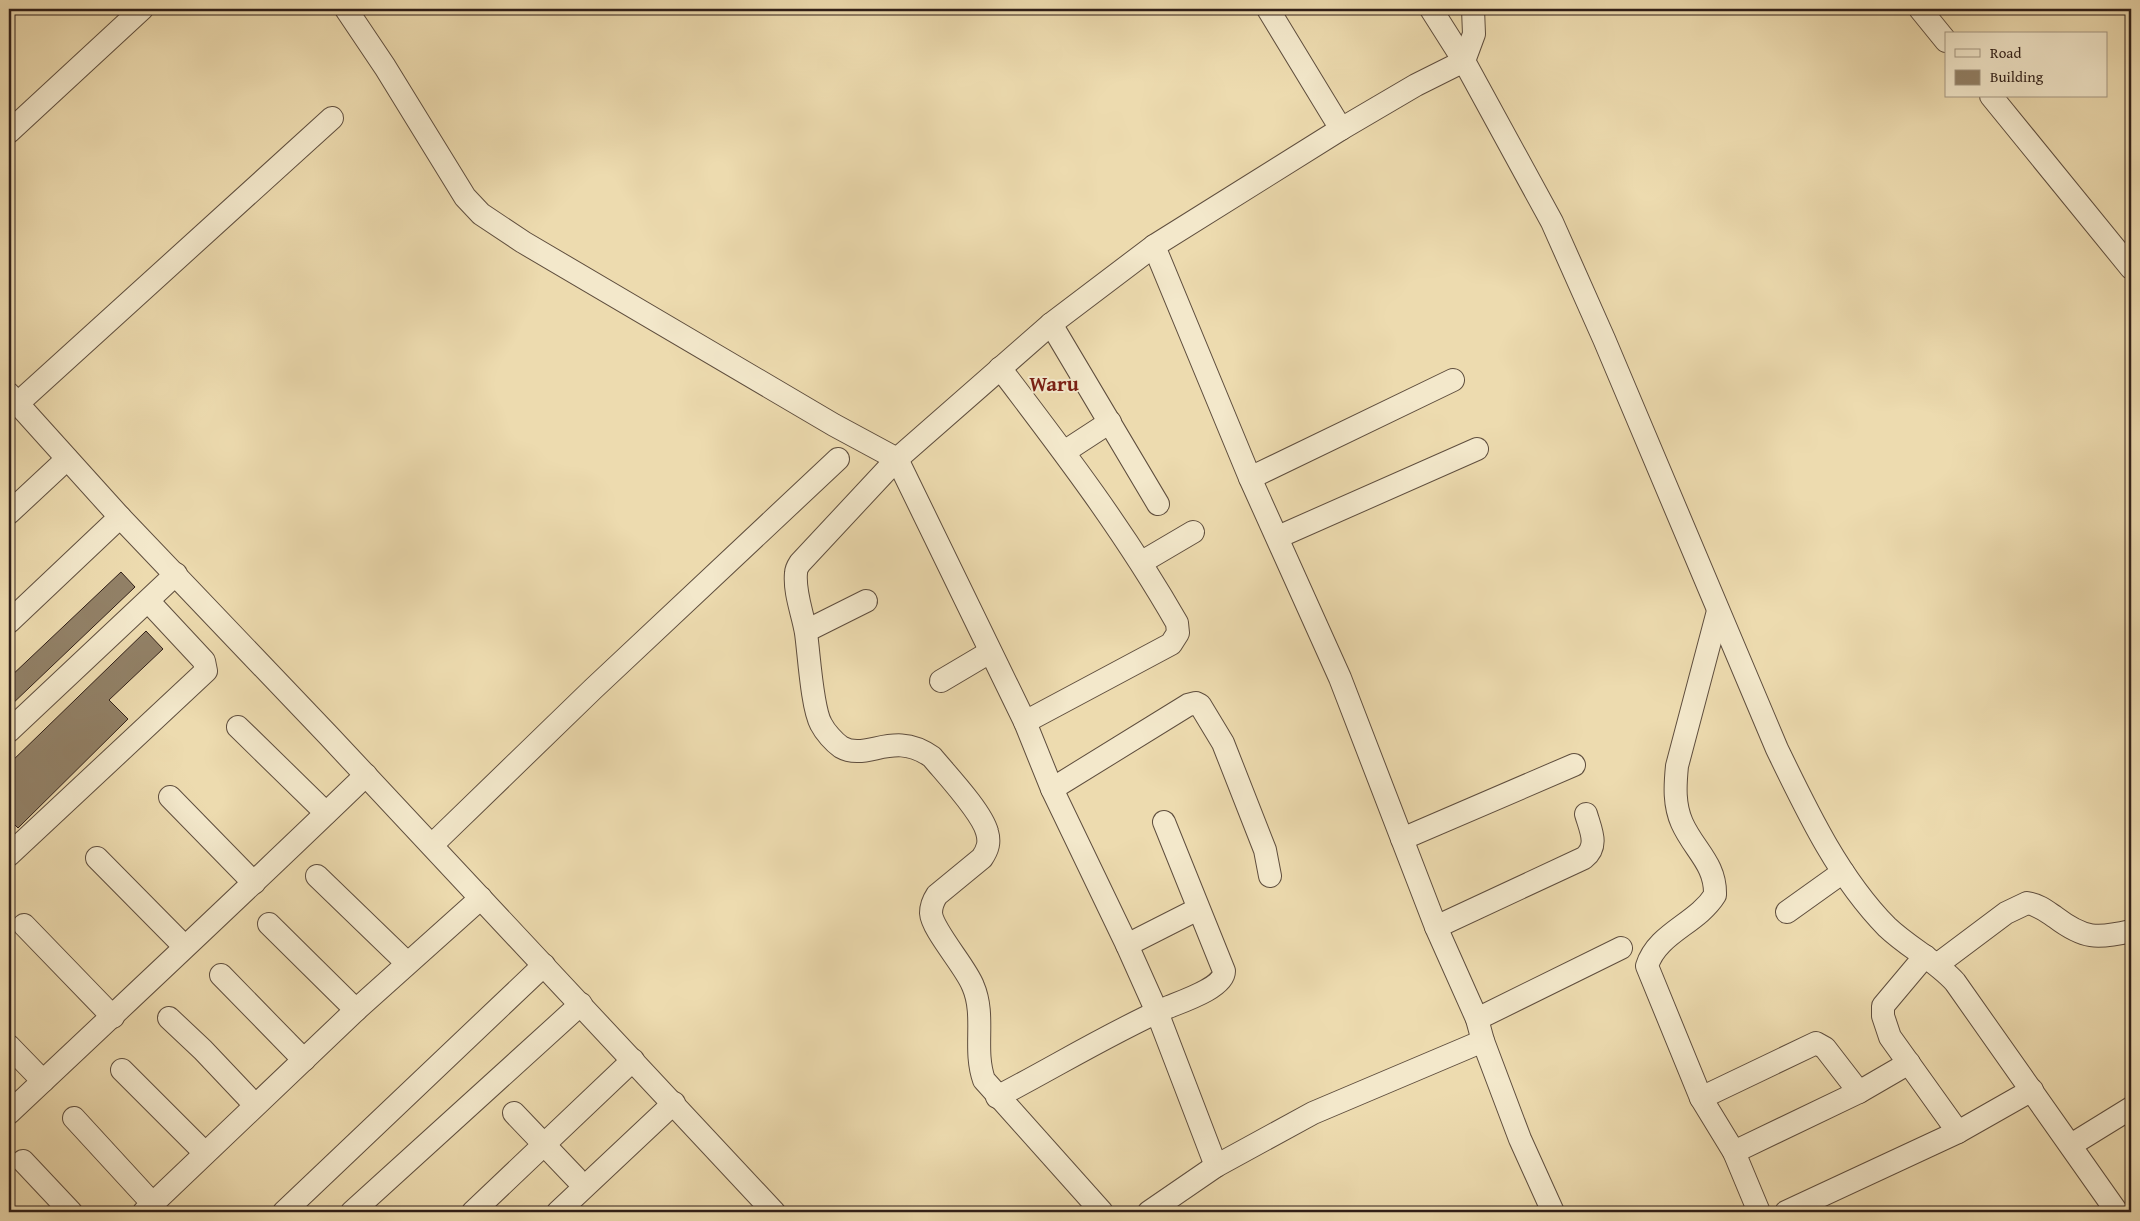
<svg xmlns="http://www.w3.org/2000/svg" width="2140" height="1221" font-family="'Gentium Book Plus',serif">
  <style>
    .building { fill: #928167; stroke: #301f18 }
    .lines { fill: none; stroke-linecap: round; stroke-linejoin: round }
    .minor-casing { stroke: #5f4e3e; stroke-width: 24 }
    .minor { stroke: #f3e8cb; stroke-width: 22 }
    .labels { text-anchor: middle; stroke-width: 4; stroke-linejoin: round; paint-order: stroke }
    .quarter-label { font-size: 21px; font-weight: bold; fill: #7a1f14; stroke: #f3e8cb }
  </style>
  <rect width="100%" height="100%" fill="#eddbaf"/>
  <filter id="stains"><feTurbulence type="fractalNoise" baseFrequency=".004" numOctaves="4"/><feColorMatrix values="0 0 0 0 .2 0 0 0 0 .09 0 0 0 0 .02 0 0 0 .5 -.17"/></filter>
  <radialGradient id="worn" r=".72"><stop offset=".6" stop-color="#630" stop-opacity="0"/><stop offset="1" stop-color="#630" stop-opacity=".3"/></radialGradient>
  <!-- building -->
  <g class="building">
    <path d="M 121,572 L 135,587 L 9,707 L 9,678 Z"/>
    <path d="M 146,631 L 163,649 L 109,700 L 128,719 L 18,828 L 9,819 L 9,764 Z"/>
  </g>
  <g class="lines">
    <!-- minor casing -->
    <g class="minor-casing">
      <g id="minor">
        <path d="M 346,9 L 385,67 L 465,197 L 481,214 L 523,242 L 834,425 L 897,459 L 1025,722 L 1052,789 L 1127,945 L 1157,1012 L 1216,1166"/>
        <path d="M 1268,9 L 1341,129 L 1416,85 L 1464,61 L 1552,222 L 1604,339 L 1777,749 C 1807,811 1838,877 1887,927 C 1909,948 1935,960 1955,982 L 2117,1212"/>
        <path d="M 1431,9 L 1464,61"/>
        <path d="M 1920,9 L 1946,41"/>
        <path d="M 1464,61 L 1474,34 L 1473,9"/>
        <path d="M 1991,96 L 2131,268"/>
        <path d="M 9,132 L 142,9"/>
        <path d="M 1154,246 L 1250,478 L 1453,380"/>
        <path d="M 1051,324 L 1158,504"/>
        <path d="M 1000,368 C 1064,452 1125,532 1177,623 L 1178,633 L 1171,644 L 1025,722"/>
        <path d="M 9,394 L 120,517 L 329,736 L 774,1212"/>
        <path d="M 17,404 L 332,118"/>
        <path d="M 1064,452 L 1110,422"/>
        <path d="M 1250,478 L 1340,678 L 1436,927 L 1477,1019 L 1483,1041 L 1520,1139 L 1553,1212"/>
        <path d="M 9,513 L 67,459"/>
        <path d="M 1278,537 L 1477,449"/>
        <path d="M 1142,562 L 1193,532"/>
        <path d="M 1718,611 L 1677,766 C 1675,786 1674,805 1682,823 C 1694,850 1716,864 1715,895 C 1697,924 1657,933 1647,966 L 1701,1098 L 1734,1152 L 1759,1212"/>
        <path d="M 9,622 L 120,517"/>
        <path d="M 806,631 L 866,601"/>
        <path d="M 941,681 L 990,652"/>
        <path d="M 238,727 L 326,813"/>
        <path d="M 9,731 L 176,574"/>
        <path d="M 1052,789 L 1188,705 L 1196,703 L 1200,705 L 1223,743 L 1265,850 L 1270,876"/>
        <path d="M 170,797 L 254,883"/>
        <path d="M 1402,839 L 1574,765"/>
        <path d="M 432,845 L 593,689 L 838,459"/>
        <path d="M 9,855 L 206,671 L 204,661 L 149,602"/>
        <path d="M 97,858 L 184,946"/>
        <path d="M 317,876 L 407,963"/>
        <path d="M 1787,912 L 1843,872"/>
        <path d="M 269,924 L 356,1010"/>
        <path d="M 24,925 L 113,1017"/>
        <path d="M 1436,927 L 1584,858 C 1599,846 1591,831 1586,814"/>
        <path d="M 1127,945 L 1198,909"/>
        <path d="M 1925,956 L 1883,1006 L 1883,1016 L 1890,1037 L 1958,1132"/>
        <path d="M 1938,964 L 2006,913 L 2027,903 C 2039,905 2046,911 2055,917 C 2084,939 2097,939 2131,931"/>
        <path d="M 221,975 L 304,1060"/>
        <path d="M 169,1018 L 203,1050 L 255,1105"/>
        <path d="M 1477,1019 L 1621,948"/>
        <path d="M 9,1046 L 43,1081"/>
        <path d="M 122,1070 L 205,1153"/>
        <path d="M 997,1097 C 1053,1068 1108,1034 1166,1008 C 1180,1002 1224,988 1224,971 L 1164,822"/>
        <path d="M 1701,1098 L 1816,1043 L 1825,1048 L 1859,1092"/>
        <path d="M 9,1113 C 128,1001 248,889 366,775"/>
        <path d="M 514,1113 L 576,1178"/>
        <path d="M 74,1118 L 153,1204"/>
        <path d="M 2071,1145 L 2131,1108"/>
        <path d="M 1734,1152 L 1859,1092 L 1909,1063"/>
        <path d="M 23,1161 L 71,1212"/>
        <path d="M 144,1212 L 356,1010 L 481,898"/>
        <path d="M 284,1212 L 544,965"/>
        <path d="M 352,1212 L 581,1004"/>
        <path d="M 473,1212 L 633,1060"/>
        <path d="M 558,1212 L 674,1103"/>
        <path d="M 1102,1212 L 984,1080 C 973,1049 986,1016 973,986 C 966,967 932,930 931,913 C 931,906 933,901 937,895 L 982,858 C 988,849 990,842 987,832 C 982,812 946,774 932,757 C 893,729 867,762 841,747 C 834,742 825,732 821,724 C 812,708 809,654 806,633 C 803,614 794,593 796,573 C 796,569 798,566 800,563 L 897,459 L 1051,324 L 1154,246 L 1341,129"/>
        <path d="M 1149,1212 L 1216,1166 L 1313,1113 L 1483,1041"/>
        <path d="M 1786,1212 L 1958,1132 L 2032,1090"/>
      </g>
    </g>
    <!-- minor -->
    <use href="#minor" class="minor"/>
  </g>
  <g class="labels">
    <!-- quarter labels -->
    <g class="quarter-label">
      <text x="1054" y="391">Waru</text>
    </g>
  </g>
  <!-- margin -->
  <rect width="2140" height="1221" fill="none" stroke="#eddbaf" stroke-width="30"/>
  <rect x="10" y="10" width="2120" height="1201" fill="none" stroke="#301f18" stroke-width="2.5"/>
  <rect x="15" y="15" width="2110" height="1191" fill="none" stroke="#301f18"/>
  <!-- legend -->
  <rect x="1945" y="32" width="162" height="65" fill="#f3e8cb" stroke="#a59883"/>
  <rect x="1955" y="49" width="25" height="8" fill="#f3e8cb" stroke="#a59883"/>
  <text x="1990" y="58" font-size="15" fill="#301f18">Road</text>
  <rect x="1955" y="70" width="25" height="15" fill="#928167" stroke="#a59883"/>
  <text x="1990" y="82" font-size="15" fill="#301f18">Building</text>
  <rect width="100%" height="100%" filter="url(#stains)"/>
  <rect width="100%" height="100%" fill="url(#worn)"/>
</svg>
